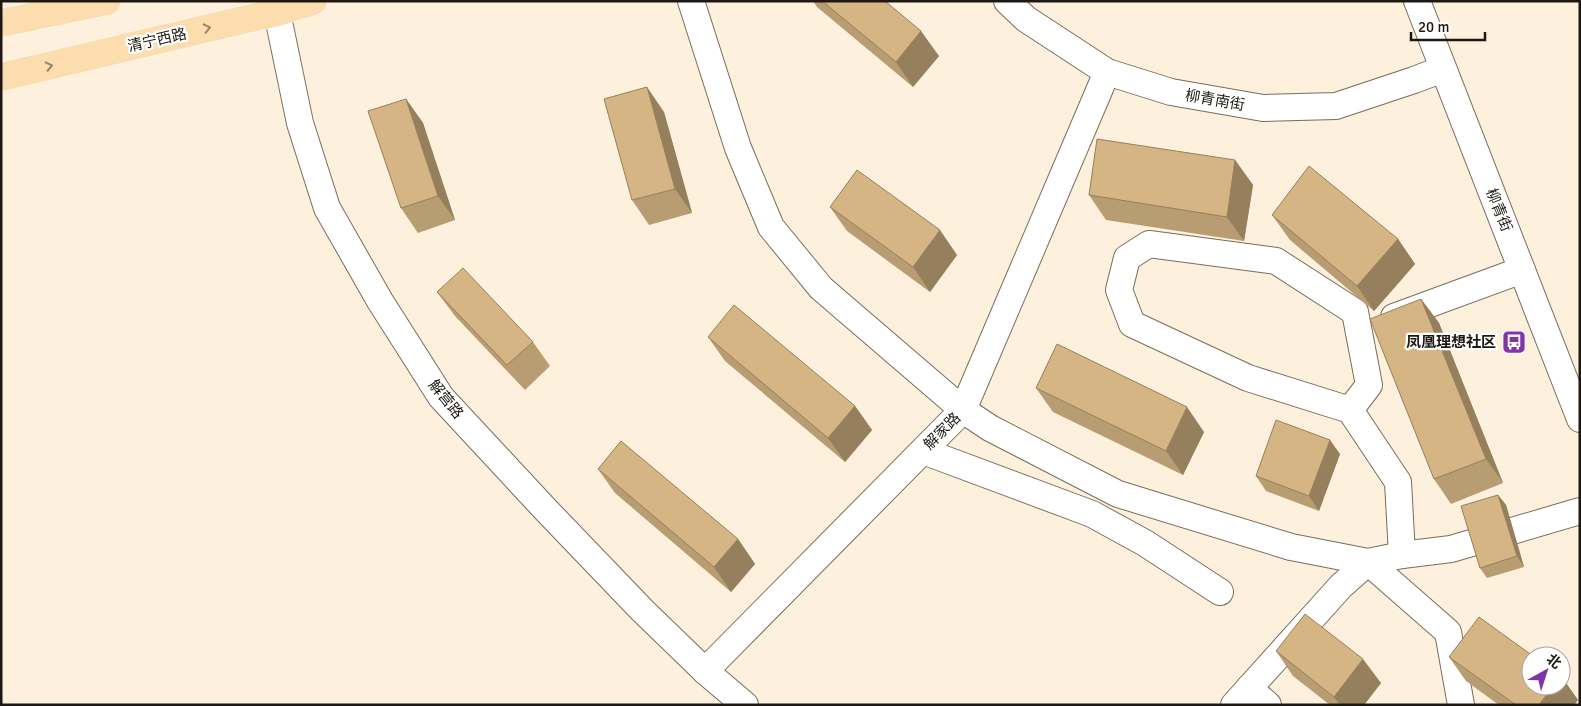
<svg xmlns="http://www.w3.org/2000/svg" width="1581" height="706" font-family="Signika,'Noto Sans SC',sans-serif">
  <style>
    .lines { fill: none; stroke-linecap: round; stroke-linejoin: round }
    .minor-casing { stroke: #796d5c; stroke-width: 28 }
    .major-casing { stroke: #fff; stroke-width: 29 }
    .minor { stroke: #fff; stroke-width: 26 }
    .major { stroke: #fbddb0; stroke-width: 28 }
    .wall { fill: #b89c72 }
    .shaded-wall { fill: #967f5c }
    .building { fill: #d6b584; stroke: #967f5c }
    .oneway { stroke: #978569 }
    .labels { text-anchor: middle; stroke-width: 4.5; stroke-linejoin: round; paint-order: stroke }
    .street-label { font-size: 15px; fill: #1d1912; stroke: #fff }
    .poi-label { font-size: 15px; font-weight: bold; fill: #1d1912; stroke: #fff; text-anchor: end }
  </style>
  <rect width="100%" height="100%" fill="#fdf0dc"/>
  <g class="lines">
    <!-- minor casing -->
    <g class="minor-casing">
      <g id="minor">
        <path d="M 691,1 L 738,148 L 771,227 L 821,288 L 963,410 L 990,428 L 1118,494 L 1291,547 L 1368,562 L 1402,555 L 1451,549 L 1580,511"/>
        <path d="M 1007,1 L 1026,19 L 1107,72 L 1171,92 L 1263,108 L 1336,106 L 1414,80 L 1443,69"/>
        <path d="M 1417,1 L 1580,419"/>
        <path d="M 277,12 L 300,123 L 327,208 L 380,301 L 441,397 L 546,510 L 642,610 L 705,671 L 745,705"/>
        <path d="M 1149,244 L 1276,261 L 1355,312 L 1369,385 L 1350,410 L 1248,378 L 1132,324 L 1119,290 L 1127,258 Z"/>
        <path d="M 1394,317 L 1522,270"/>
        <path d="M 1350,410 L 1398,482 L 1402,555"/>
        <path d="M 923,451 L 1092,514 L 1145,543 L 1220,592"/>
        <path d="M 705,671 L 963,410 L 1107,72"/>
        <path d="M 1249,688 L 1268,705"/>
        <path d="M 1234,705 L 1341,586 L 1368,562 L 1448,632 L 1461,705"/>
      </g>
    </g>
    <!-- major casing -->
    <g class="major-casing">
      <g id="major">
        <path d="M 1,23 L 107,1"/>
        <path d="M 1,77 L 277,12 L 313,1"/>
      </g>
    </g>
    <!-- minor -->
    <use href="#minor" class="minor"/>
    <!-- major -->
    <use href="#major" class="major"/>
  </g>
  <!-- wall -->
  <g class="wall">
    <path d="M 813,1 L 885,1 L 939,56 L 913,87 L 817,7 Z"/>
    <path d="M 406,99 L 423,123 L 455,220 L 418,233 L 401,208 Z"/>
    <path d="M 664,112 L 692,213 L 649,225 L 632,200 Z"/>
    <path d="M 1235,160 L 1253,185 L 1244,241 L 1106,220 L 1089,195 Z"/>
    <path d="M 830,207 L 957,255 L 930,292 L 847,231 Z"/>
    <path d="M 1272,215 L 1398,239 L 1415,264 L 1374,311 L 1290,240 Z"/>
    <path d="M 437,292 L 533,342 L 550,366 L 525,390 L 455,316 Z"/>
    <path d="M 1421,299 L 1439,323 L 1503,483 L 1451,504 L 1434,479 Z"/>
    <path d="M 708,337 L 855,406 L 872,430 L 845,462 L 725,361 Z"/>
    <path d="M 1036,388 L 1204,432 L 1183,475 L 1053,412 Z"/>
    <path d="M 1340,454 L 1319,511 L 1266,491 L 1256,476 Z"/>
    <path d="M 598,469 L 738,539 L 755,564 L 731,592 L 615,493 Z"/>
    <path d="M 1498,495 L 1506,505 L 1524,567 L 1487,578 L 1480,568 Z"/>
    <path d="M 1276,651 L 1381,683 L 1364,705 L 1330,705 L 1293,676 Z"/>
    <path d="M 1449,657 L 1561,686 L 1561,676 L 1578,700 L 1574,705 L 1499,705 L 1466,681 Z"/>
  </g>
  <!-- shaded-wall -->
  <g class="shaded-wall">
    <path d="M 921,31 L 939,56 L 913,87 L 896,62 Z"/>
    <path d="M 647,87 L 664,112 L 692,213 L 675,189 Z"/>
    <path d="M 406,99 L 423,123 L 455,220 L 438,196 Z"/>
    <path d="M 1235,160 L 1253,185 L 1244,241 L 1227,217 Z"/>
    <path d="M 940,230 L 957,255 L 930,292 L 913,267 Z"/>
    <path d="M 1398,239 L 1415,264 L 1374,311 L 1357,286 Z"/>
    <path d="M 1421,299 L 1439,323 L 1503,483 L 1486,459 Z"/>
    <path d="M 855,406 L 872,430 L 845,462 L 828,438 Z"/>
    <path d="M 1187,407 L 1204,432 L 1183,475 L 1166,451 Z"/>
    <path d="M 1330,440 L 1340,454 L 1319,511 L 1309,496 Z"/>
    <path d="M 1498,495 L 1506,505 L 1524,567 L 1517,556 Z"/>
    <path d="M 738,539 L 755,564 L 731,592 L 714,567 Z"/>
    <path d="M 1363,659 L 1381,683 L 1364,705 L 1340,705 L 1334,697 Z"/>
    <path d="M 1561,676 L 1578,700 L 1574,705 L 1539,705 L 1553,686 L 1561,686 Z"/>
  </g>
  <!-- building -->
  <g class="building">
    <path d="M 822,1 L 885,1 L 921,31 L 896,62 Z"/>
    <path d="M 647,87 L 675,189 L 632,200 L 604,99 Z"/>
    <path d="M 406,99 L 438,196 L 401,208 L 368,111 Z"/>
    <path d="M 1097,139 L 1235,160 L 1227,217 L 1089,195 Z"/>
    <path d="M 1309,166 L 1398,239 L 1357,286 L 1272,215 Z"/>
    <path d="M 857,170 L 940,230 L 913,267 L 830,207 Z"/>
    <path d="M 463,268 L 533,342 L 507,365 L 437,292 Z"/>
    <path d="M 1421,299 L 1486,459 L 1434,479 L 1370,319 Z"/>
    <path d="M 734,305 L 855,406 L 828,438 L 708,337 Z"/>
    <path d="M 1057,344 L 1187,407 L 1166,451 L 1036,388 Z"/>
    <path d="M 1276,420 L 1330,440 L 1309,496 L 1256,476 Z"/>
    <path d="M 621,441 L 738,539 L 714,567 L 598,469 Z"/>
    <path d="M 1498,495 L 1517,556 L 1480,568 L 1461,506 Z"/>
    <path d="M 1305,614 L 1363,659 L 1334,697 L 1276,651 Z"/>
    <path d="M 1479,617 L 1533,656 L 1531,656 L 1531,686 L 1553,686 L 1539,705 L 1516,705 L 1449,657 Z"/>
  </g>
  <!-- one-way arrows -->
  <defs><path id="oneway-chevron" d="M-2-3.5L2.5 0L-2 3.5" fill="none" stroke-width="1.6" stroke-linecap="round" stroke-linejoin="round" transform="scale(1.25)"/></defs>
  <g class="oneway">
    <use href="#oneway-chevron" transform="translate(207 28) rotate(-13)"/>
    <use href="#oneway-chevron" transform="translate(49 66) rotate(-13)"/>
  </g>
  <!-- icons -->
  <defs>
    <g id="bus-square" transform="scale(1.25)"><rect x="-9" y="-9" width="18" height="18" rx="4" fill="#7f35a7" stroke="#fff"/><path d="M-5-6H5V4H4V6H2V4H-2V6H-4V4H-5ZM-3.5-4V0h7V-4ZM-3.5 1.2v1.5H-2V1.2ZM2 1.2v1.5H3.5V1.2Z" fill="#fff"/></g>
  </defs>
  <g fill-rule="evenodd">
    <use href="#bus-square" x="1514" y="342"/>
  </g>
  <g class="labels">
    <!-- street labels -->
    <g class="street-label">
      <text transform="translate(157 40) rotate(-13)" y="5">清宁西路</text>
      <text transform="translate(1215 100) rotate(10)" y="5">柳青南街</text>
      <text transform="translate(1499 210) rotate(68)" y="5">柳青街</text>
      <text transform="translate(446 399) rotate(51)" y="5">解营路</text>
      <text transform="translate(942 431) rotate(-45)" y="5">解家路</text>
    </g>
    <!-- poi labels -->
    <g class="poi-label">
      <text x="1496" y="347">凤凰理想社区</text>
    </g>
  </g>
  <!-- border -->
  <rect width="1581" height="706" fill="none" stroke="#1d1912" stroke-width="5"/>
  <!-- north arrow -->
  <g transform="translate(1546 671) rotate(39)"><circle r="24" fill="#ffffff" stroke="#a5a3a0"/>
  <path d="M0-4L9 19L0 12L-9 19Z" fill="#7f35a7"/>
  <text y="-8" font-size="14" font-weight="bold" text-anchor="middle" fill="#1d1912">北</text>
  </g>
  <!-- scale -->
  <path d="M1411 32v8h74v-8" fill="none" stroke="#1d1912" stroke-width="2.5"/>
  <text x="1418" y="32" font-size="15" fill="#1d1912" stroke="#ffffff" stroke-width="4" paint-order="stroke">20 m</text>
</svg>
